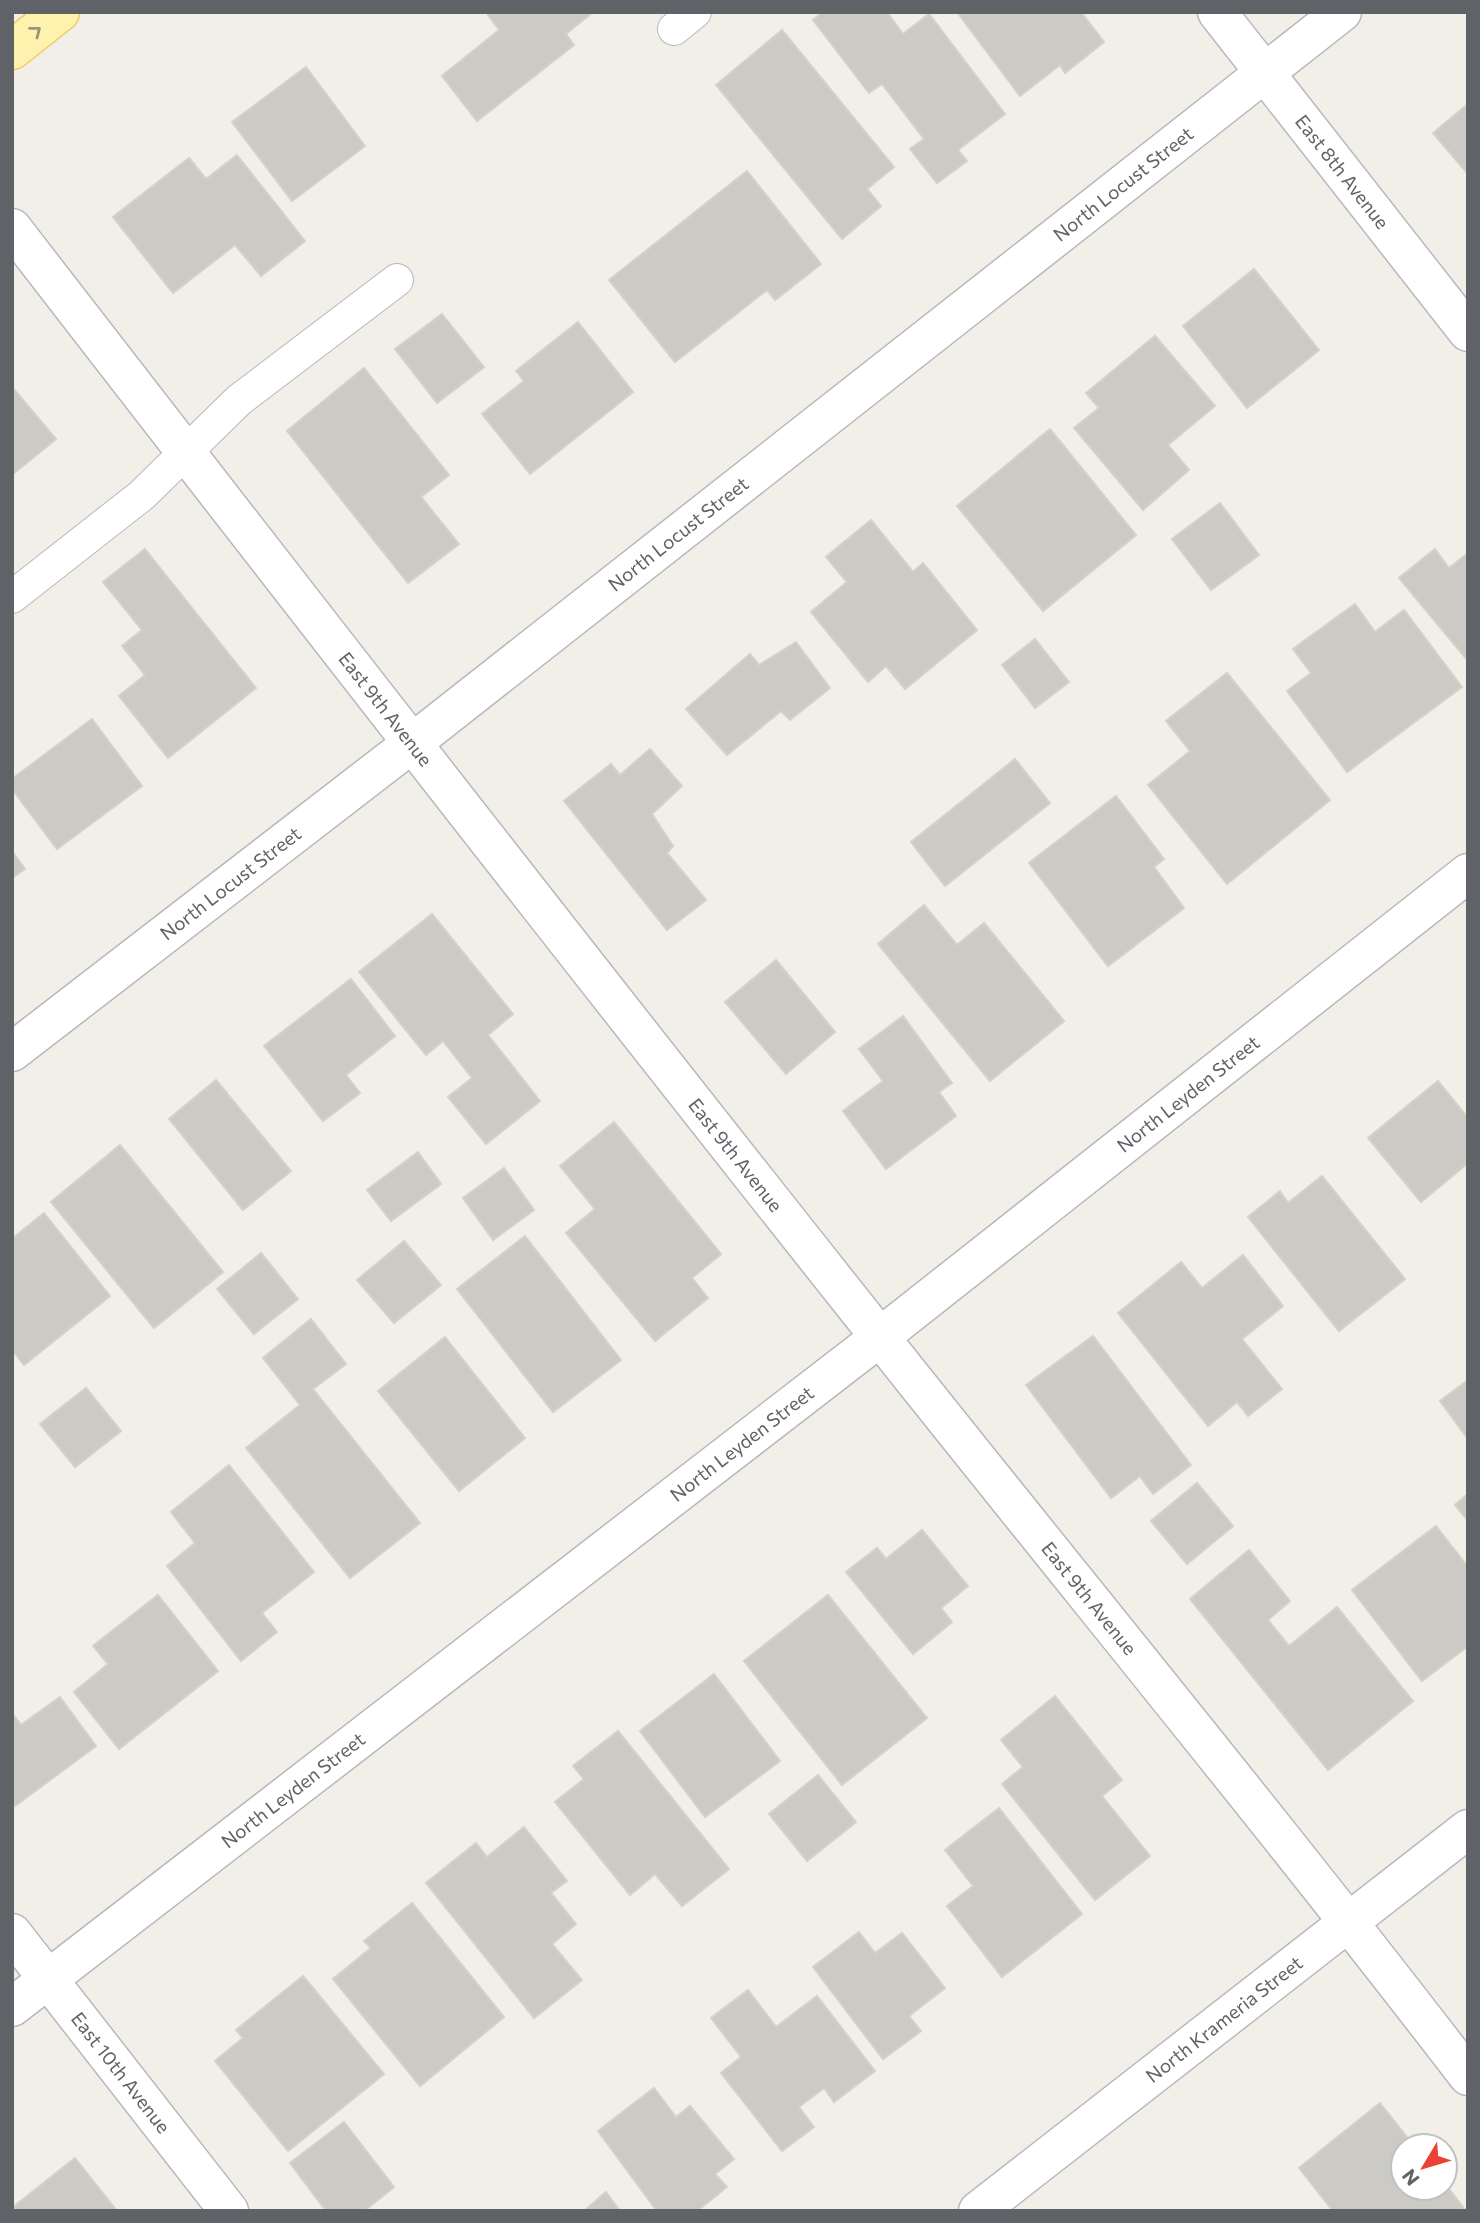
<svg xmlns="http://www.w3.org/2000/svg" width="1480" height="2223" font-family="Commissioner,sans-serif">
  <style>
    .building { fill: #cccac5; stroke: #d6d1c6; stroke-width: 2 }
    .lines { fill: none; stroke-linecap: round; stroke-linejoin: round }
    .lane-casing { stroke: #b5b8bc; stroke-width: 34 }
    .street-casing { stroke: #b5b8bc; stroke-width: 41 }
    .secondary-casing { stroke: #b6babf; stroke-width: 41 }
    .primary-casing { stroke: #f2c960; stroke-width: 41 }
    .lane { stroke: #fff; stroke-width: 32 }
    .street { stroke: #fff; stroke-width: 38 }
    .secondary { stroke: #fff; stroke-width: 38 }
    .primary { stroke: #fff2af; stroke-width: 38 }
    .oneway { stroke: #979581 }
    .labels { text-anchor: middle; stroke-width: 7; stroke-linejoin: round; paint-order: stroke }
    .street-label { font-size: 19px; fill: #5f6368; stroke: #fff }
  </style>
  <rect width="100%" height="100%" fill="#f1efe8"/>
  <!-- building -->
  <g class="building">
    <path d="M 486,12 L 593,12 L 566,34 L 574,45 L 477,121 L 442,76 L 499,30 Z"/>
    <path d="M 823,12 L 887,12 L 903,34 L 929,14 L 1005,114 L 958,150 L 967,161 L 937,183 L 910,149 L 924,139 L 882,84 L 869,93 L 813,20 Z"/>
    <path d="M 957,12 L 1081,12 L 1104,42 L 1065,73 L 1060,65 L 1020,96 Z"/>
    <path d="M 782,30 L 894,167 L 867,189 L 881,206 L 842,239 L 716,85 Z"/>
    <path d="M 306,67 L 365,146 L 292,201 L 232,122 Z"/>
    <path d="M 1468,104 L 1468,174 L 1433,133 Z"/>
    <path d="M 237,155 L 305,241 L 261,276 L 235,245 L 173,293 L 113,217 L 189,158 L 206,179 Z"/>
    <path d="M 747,171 L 821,264 L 775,300 L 767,290 L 675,362 L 609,280 Z"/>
    <path d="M 1254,269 L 1319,350 L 1247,408 L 1183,326 Z"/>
    <path d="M 442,314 L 484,367 L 437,403 L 395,349 Z"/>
    <path d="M 578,322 L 633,392 L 530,474 L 482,414 L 524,381 L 516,371 Z"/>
    <path d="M 1155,336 L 1215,406 L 1168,445 L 1189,470 L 1143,510 L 1074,428 L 1099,408 L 1086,393 Z"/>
    <path d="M 364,368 L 449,475 L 421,497 L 459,544 L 408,583 L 287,431 Z"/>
    <path d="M 12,387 L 56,439 L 12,475 Z"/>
    <path d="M 1050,429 L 1136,535 L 1043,611 L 957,506 Z"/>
    <path d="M 1220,503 L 1259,555 L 1211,590 L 1172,539 Z"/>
    <path d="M 871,520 L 913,572 L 923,563 L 977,630 L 905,689 L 886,666 L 868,682 L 811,612 L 847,582 L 826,557 Z"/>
    <path d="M 145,549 L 256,688 L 168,758 L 119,696 L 145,675 L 122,646 L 142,630 L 103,582 Z"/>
    <path d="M 1435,549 L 1449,568 L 1468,553 L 1468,661 L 1399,578 Z"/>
    <path d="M 1355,604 L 1375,632 L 1404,610 L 1462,687 L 1347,772 L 1287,691 L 1311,673 L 1293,649 Z"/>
    <path d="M 1035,639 L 1069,682 L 1035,708 L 1002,665 Z"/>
    <path d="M 796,642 L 830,688 L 790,720 L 781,711 L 727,755 L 686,709 L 750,654 L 759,665 Z"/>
    <path d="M 1227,673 L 1330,800 L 1227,884 L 1148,785 L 1190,751 L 1166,721 Z"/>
    <path d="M 92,719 L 142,786 L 57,849 L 12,789 L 12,779 Z"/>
    <path d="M 650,749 L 682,786 L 652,814 L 673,846 L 667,853 L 706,900 L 667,930 L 564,801 L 611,764 L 620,775 Z"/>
    <path d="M 1015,759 L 1050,803 L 945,886 L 911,842 Z"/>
    <path d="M 1116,796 L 1164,859 L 1154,867 L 1184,908 L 1108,966 L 1029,863 Z"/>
    <path d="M 12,851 L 25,869 L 12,878 Z"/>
    <path d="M 924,905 L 957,945 L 984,923 L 1064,1021 L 990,1081 L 878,944 Z"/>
    <path d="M 432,914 L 513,1014 L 488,1035 L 540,1101 L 486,1144 L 448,1097 L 472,1078 L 443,1041 L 426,1055 L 359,972 Z"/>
    <path d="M 776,960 L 835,1032 L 786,1074 L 725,1002 Z"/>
    <path d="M 351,979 L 395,1036 L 346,1075 L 360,1093 L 323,1121 L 264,1046 Z"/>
    <path d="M 903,1016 L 952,1083 L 939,1092 L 956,1116 L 886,1169 L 843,1111 L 883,1081 L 859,1049 Z"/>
    <path d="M 216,1080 L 291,1171 L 243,1210 L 169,1119 Z"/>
    <path d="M 1438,1081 L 1468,1118 L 1468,1163 L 1421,1202 L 1368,1138 Z"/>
    <path d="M 614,1122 L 721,1254 L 692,1278 L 708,1298 L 655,1341 L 566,1233 L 595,1209 L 560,1166 Z"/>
    <path d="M 120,1145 L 223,1272 L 154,1328 L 51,1202 Z"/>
    <path d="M 418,1152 L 441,1184 L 391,1221 L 367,1190 Z"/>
    <path d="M 504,1168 L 534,1210 L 493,1240 L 463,1198 Z"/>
    <path d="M 1322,1176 L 1405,1279 L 1339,1331 L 1248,1217 L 1280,1191 L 1288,1203 Z"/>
    <path d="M 44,1213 L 110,1296 L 24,1365 L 12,1350 L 12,1239 Z"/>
    <path d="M 525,1236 L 621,1360 L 553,1412 L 457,1289 Z"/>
    <path d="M 404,1241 L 441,1285 L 394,1323 L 357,1280 Z"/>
    <path d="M 261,1253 L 298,1299 L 254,1334 L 217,1289 Z"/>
    <path d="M 1243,1255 L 1283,1306 L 1242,1339 L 1282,1389 L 1248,1416 L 1237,1402 L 1208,1426 L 1118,1313 L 1181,1262 L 1202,1288 Z"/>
    <path d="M 311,1319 L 346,1364 L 313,1389 L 420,1523 L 350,1578 L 246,1448 L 300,1405 L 263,1358 Z"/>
    <path d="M 1093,1336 L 1191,1465 L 1153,1494 L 1140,1476 L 1111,1498 L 1026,1385 Z"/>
    <path d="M 445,1337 L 525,1438 L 459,1491 L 378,1391 Z"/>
    <path d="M 1468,1380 L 1468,1439 L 1440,1401 Z"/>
    <path d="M 86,1388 L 121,1431 L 75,1467 L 40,1424 Z"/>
    <path d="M 229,1465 L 314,1572 L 262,1613 L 277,1632 L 241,1661 L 167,1566 L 195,1543 L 171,1512 Z"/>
    <path d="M 1197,1483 L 1233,1526 L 1187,1564 L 1151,1521 Z"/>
    <path d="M 1468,1494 L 1468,1521 L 1455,1505 Z"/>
    <path d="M 1436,1526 L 1468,1567 L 1468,1646 L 1422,1681 L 1352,1590 Z"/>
    <path d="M 922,1530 L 968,1586 L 941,1608 L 952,1622 L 913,1654 L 846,1572 L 877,1548 L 886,1559 Z"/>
    <path d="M 1249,1550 L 1290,1601 L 1268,1620 L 1289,1646 L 1337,1607 L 1413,1701 L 1328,1770 L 1190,1599 Z"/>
    <path d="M 158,1595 L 218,1671 L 119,1749 L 74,1692 L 108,1664 L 93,1646 Z"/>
    <path d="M 828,1595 L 927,1718 L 842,1785 L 744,1661 Z"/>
    <path d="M 714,1674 L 780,1761 L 705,1817 L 640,1731 Z"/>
    <path d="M 1055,1696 L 1122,1780 L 1102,1796 L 1150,1856 L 1095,1900 L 1002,1784 L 1023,1767 L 1001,1740 Z"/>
    <path d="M 60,1697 L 96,1746 L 15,1806 L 12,1802 L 12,1713 L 21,1725 Z"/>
    <path d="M 618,1731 L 729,1869 L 682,1906 L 655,1874 L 630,1895 L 555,1802 L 584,1779 L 573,1766 Z"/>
    <path d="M 818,1775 L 856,1822 L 807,1861 L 769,1814 Z"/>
    <path d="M 999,1808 L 1082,1914 L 1002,1977 L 947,1906 L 973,1886 L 945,1850 Z"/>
    <path d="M 524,1827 L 567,1881 L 551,1893 L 576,1924 L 552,1944 L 582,1980 L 534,2018 L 426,1883 L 476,1843 L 487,1857 Z"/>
    <path d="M 412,1903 L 504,2017 L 420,2086 L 333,1979 L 371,1948 L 364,1941 Z"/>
    <path d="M 859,1932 L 875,1953 L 902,1933 L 945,1988 L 909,2016 L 921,2031 L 883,2059 L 813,1967 Z"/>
    <path d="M 303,1976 L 384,2074 L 288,2151 L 215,2061 L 243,2038 L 236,2030 Z"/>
    <path d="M 748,1990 L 776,2027 L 817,1996 L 875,2071 L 834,2102 L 824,2088 L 799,2107 L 814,2127 L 782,2151 L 721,2073 L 741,2057 L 711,2018 Z"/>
    <path d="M 654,2088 L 676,2117 L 690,2106 L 734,2159 L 715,2174 L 727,2187 L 697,2211 L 657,2211 L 598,2131 Z"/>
    <path d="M 1380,2103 L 1414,2146 L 1403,2146 L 1403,2188 L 1445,2188 L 1445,2184 L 1466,2211 L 1333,2211 L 1299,2168 Z"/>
    <path d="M 344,2122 L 394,2187 L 364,2211 L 326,2211 L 290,2163 Z"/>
    <path d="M 75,2158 L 117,2211 L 12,2211 L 12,2208 Z"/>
    <path d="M 606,2192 L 620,2211 L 584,2211 Z"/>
  </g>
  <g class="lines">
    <!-- lane casing -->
    <g class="lane-casing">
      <g id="lane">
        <path d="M 674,29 L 695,12"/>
        <path d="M 12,597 L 142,495 L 239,400 L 397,280"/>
      </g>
    </g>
    <!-- street casing -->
    <g class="street-casing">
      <g id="street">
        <path id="s1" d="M 12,228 C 299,599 587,969 879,1336 C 1075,1583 1276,1826 1468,2076"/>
        <path id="s2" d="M 12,1052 L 411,744 L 1342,12"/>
        <path id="s3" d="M 12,1933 L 229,2211"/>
        <path id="s4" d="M 12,2007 L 880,1337 L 1468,873"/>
      </g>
    </g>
    <!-- secondary casing -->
    <g class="secondary-casing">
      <g id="secondary">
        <path id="s5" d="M 1217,12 L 1468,332"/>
        <path id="s6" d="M 978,2211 L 1468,1829"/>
      </g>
    </g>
    <!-- primary casing -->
    <g class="primary-casing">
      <path id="primary" d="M 12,50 L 60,12"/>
    </g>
    <!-- lane -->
    <use href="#lane" class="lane"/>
    <!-- street -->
    <use href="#street" class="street"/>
    <!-- secondary -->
    <use href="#secondary" class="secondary"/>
    <!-- primary -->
    <use href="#primary" class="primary"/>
  </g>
  <!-- one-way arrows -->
  <defs><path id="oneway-chevron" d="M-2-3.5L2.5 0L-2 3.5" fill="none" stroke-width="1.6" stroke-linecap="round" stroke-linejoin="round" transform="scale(1.75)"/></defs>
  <use class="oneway" href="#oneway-chevron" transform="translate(36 31) rotate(-38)"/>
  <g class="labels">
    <!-- street labels -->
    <g class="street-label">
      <text dy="7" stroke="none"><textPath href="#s5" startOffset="203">East 8th Avenue</textPath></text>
      <text dy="7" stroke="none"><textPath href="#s2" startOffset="1410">North Locust Street</textPath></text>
      <text dy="7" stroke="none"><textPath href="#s2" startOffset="844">North Locust Street</textPath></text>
      <text dy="7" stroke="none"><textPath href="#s1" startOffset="609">East 9th Avenue</textPath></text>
      <text dy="7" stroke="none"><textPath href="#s2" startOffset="276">North Locust Street</textPath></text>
      <text dy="7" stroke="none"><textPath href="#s4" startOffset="1489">North Leyden Street</textPath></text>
      <text dy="7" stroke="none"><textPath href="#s1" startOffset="1176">East 9th Avenue</textPath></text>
      <text dy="7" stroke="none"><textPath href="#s4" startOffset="922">North Leyden Street</textPath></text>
      <text dy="7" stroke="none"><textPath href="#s1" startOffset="1743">East 9th Avenue</textPath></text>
      <text dy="7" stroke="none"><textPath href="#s4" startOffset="355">North Leyden Street</textPath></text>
      <text dy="7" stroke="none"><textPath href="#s6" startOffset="312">North Krameria Street</textPath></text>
      <text dy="7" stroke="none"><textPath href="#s3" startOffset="177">East 10th Avenue</textPath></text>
    </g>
  </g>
  <!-- border -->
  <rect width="1480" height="2223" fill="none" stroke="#5f6368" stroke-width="28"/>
  <!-- north arrow -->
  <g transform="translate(1424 2167) rotate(232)"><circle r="33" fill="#ffffff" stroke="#bfc1c3" stroke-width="2"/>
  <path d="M0-5L12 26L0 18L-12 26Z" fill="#ea4335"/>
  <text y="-10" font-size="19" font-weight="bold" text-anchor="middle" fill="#5f6368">N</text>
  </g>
</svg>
